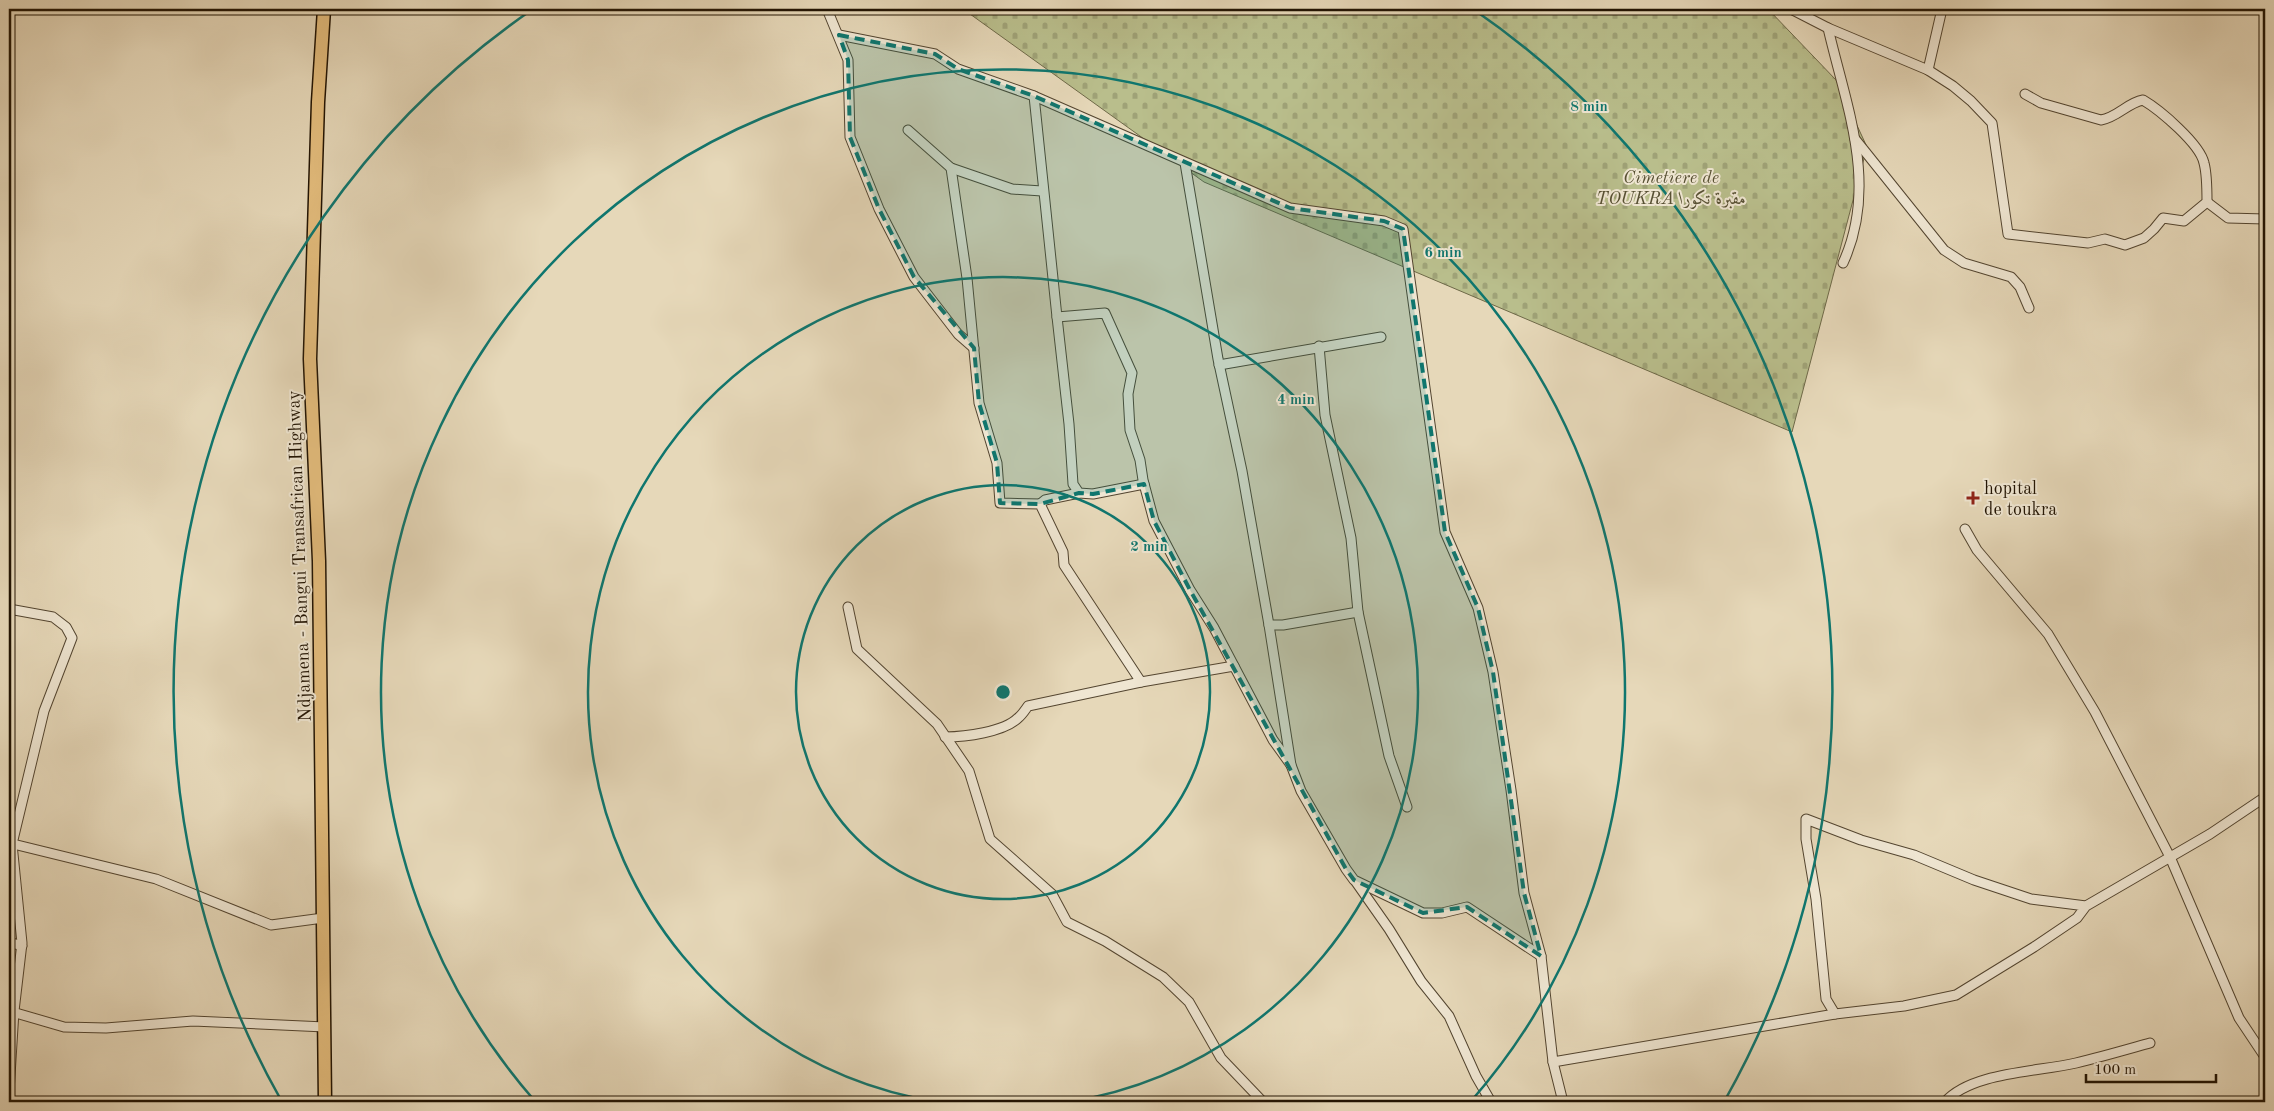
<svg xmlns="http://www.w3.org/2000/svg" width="2274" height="1111" font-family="'Old Standard TT',Amiri,serif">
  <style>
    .cemetery { fill: url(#cemetery-stones); stroke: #6e6948 }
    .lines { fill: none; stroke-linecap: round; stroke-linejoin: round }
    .minor-casing { stroke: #534530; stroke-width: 11 }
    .highway-casing { stroke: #221403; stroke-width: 15 }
    .minor { stroke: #efe6d2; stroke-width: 9 }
    .highway { stroke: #e3bc7c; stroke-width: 12 }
    .marked { fill: #0f766e; fill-opacity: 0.2; stroke: #0f766e; stroke-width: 4; stroke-dasharray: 10 6; stroke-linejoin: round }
    .ring { fill: none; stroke: #0f766e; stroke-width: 2.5 }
    .poi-dot { fill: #8f2418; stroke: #efe6d2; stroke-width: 2 }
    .labels { text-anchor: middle; stroke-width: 4; stroke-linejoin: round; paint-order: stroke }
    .park-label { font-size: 18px; font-style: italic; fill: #575033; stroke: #efe6d2 }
    .poi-label { font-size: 18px; fill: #221403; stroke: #efe6d2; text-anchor: start }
    .street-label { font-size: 18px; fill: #221403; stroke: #efe6d2 }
    .centre { fill: #0f766e; stroke: #efe6d2; stroke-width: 2.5 }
    .ring-label { font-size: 15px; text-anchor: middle; font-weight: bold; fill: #0f766e; stroke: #efe6d2; stroke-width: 4; stroke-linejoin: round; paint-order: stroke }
  </style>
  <defs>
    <pattern id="cemetery-stones" width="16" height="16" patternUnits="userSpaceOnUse" patternTransform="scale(1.25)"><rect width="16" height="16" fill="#b9be8c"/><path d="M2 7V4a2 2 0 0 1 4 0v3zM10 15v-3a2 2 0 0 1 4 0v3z" fill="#9fa277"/></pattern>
  </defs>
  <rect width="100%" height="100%" fill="#e6d8b9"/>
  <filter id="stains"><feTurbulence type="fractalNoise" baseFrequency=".004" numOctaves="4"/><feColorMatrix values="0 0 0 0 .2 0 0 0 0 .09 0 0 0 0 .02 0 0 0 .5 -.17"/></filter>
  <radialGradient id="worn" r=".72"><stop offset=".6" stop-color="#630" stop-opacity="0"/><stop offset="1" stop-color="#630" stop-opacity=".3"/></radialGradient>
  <!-- cemetery -->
  <path class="cemetery" d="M 963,9 L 1768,9 L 1836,80 L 1867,147 L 1792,432 L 1204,182 Z"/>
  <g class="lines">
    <!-- minor casing -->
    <g class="minor-casing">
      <g id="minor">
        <path d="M 827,9 L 848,60 L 850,137 L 879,209 L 914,277 L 958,334 L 974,348"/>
        <path d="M 1791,9 L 1828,28 L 1928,70 L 1953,86 L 1971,101 L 1992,123 L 2008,234 L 2088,243 L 2105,239 L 2125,245 L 2144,238 L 2154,229 L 2163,218 L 2184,221 L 2207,202 C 2207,190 2207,174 2204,163 C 2200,144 2160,110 2143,100 C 2127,103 2118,117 2101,120 L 2041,103 L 2025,94"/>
        <path d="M 1828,28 C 1846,106 1879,185 1843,263"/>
        <path d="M 839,35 L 935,54 L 958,69 L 1034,96 L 1057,317 L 1105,313 L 1132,373 L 1128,394 L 1130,430 L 1140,460 L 1143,480 L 1154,521 L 1190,590 L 1214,628 L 1234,666"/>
        <path d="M 1928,70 L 1942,9"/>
        <path d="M 1034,96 L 1290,208 L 1384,221 L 1403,229 L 1445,532 L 1478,608 L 1493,672 L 1511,790 L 1524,893 L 1541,956 L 1553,1062 L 1563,1102"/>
        <path d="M 908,130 L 951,168 L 1012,189 L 1042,191"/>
        <path d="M 1855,139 L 1944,250 L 1964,263 L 2011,277 L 2020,287 L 2029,308"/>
        <path d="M 1185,163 L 1218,359 L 1242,471 L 1269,625 L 1283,625 L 1358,612"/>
        <path d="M 951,168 L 967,278 L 979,403 L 997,463 L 1000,503 L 1040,504 L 1063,552 L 1064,565 L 1141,682 L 1234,666 L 1273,740 L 1291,765"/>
        <path d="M 2207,202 L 2228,218 L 2265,219"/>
        <path d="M 1057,317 L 1069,424 L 1073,484 L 1079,493 L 1093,494 L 1144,484"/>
        <path d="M 1319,346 L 1325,415 L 1351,538 L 1358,612 L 1389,756 L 1407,807"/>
        <path d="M 1219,365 L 1381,337"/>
        <path d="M 1040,504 L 1045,500 L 1079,493"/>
        <path d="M 1965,529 L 1977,550 L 2048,634 L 2095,712 L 2170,857 L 2239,1018 L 2265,1057"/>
        <path d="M 848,607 L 857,649 L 937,724 L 969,771 L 990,839 L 1052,894 L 1067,922 L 1105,941 L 1163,977 L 1189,1002 L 1221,1058 L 1263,1102"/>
        <path d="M 9,609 L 53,617 L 66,627 L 72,638 L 44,711 L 12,844 L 22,943 L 14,1011 L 9,1092"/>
        <path d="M 1269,625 L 1291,765 L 1301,791 L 1346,869 L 1354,880 L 1423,913 L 1442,913 L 1467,907 L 1541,956"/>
        <path d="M 945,737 C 965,737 1004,732 1018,718 C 1022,715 1025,710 1028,706 L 1141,682"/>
        <path d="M 9,843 L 156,879 L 271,925 L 323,918"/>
        <path d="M 1356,882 L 1389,929 L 1421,981 L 1449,1016 L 1476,1076 L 1491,1102"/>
        <path d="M 2086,906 L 2031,899 L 1974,880 L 1914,855 L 1861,840 L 1806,819 L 1806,839 L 1816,899 L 1826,999 L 1835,1014 L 1904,1006 L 1956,995 L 2034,947 L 2077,918 L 2086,906 L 2210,834 L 2265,797"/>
        <path d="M 9,942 L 22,946"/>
        <path d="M 9,1011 L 64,1027 L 106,1028 L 193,1021 L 325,1027"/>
        <path d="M 1553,1062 L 1835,1014"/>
        <path d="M 1945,1102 C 1971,1072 2038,1072 2076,1063 C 2101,1057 2125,1050 2150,1043"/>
      </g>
    </g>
    <!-- highway casing -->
    <g class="highway-casing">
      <path id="highway" d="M 324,9 L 318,102 L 310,359 L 319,561 L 325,1102"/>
    </g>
    <!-- minor -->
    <use href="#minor" class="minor"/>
    <!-- highway -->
    <use href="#highway" class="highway"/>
  </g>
  <!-- marked area -->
  <path class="marked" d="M 839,35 L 935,54 L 958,69 L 1034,96 L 1290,208 L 1384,221 L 1403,229 L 1445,532 L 1478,608 L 1493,672 L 1524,893 L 1541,956 L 1467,907 L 1423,913 L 1354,880 L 1346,869 L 1190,590 L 1154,521 L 1144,484 L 1093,494 L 1079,493 L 1040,504 L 1000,503 L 997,463 L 979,403 L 974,348 L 914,277 L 879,209 L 850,137 L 848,60 Z"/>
  <!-- distance rings -->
  <g class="ring">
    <circle cx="1003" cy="692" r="207"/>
    <path d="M938 1102A415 415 0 1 1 1068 1102"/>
    <path d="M534 1100A622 622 0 1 1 1472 1100"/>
    <path d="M281 1100A829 829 0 0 1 533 9M1473 9A829 829 0 0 1 1725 1100"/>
  </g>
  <!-- markers -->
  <path class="poi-dot" d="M1970.5 490.5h5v5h5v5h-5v5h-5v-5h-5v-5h5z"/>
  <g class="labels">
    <!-- park labels -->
    <g class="park-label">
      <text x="1671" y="183">Cimetiere de<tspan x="1671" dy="21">TOUKRA مقبرة تكورا</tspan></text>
    </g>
    <!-- poi labels -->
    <g class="poi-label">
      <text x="1984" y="494">hopital<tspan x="1984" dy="21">de toukra</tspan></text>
    </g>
    <!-- street labels -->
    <g class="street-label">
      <text transform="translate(299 556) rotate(-92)" y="6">Ndjamena - Bangui Transafrican Highway</text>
    </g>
  </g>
  <circle cx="1003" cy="692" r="8" class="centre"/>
  <g class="ring-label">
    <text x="1589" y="111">8 min</text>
    <text x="1443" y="257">6 min</text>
    <text x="1296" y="404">4 min</text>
    <text x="1149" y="551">2 min</text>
  </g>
  <!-- margin -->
  <rect width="2274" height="1111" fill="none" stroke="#e6d8b9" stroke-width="30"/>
  <rect x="10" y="10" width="2254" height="1091" fill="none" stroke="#221403" stroke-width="2.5"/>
  <rect x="15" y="15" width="2244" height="1081" fill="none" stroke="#221403"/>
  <!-- scale -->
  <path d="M2086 1074v8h130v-8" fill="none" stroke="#221403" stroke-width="2.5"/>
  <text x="2094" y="1074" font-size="15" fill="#221403" stroke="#efe6d2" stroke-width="4" paint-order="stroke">100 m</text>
  <rect width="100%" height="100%" filter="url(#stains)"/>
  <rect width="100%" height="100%" fill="url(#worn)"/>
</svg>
